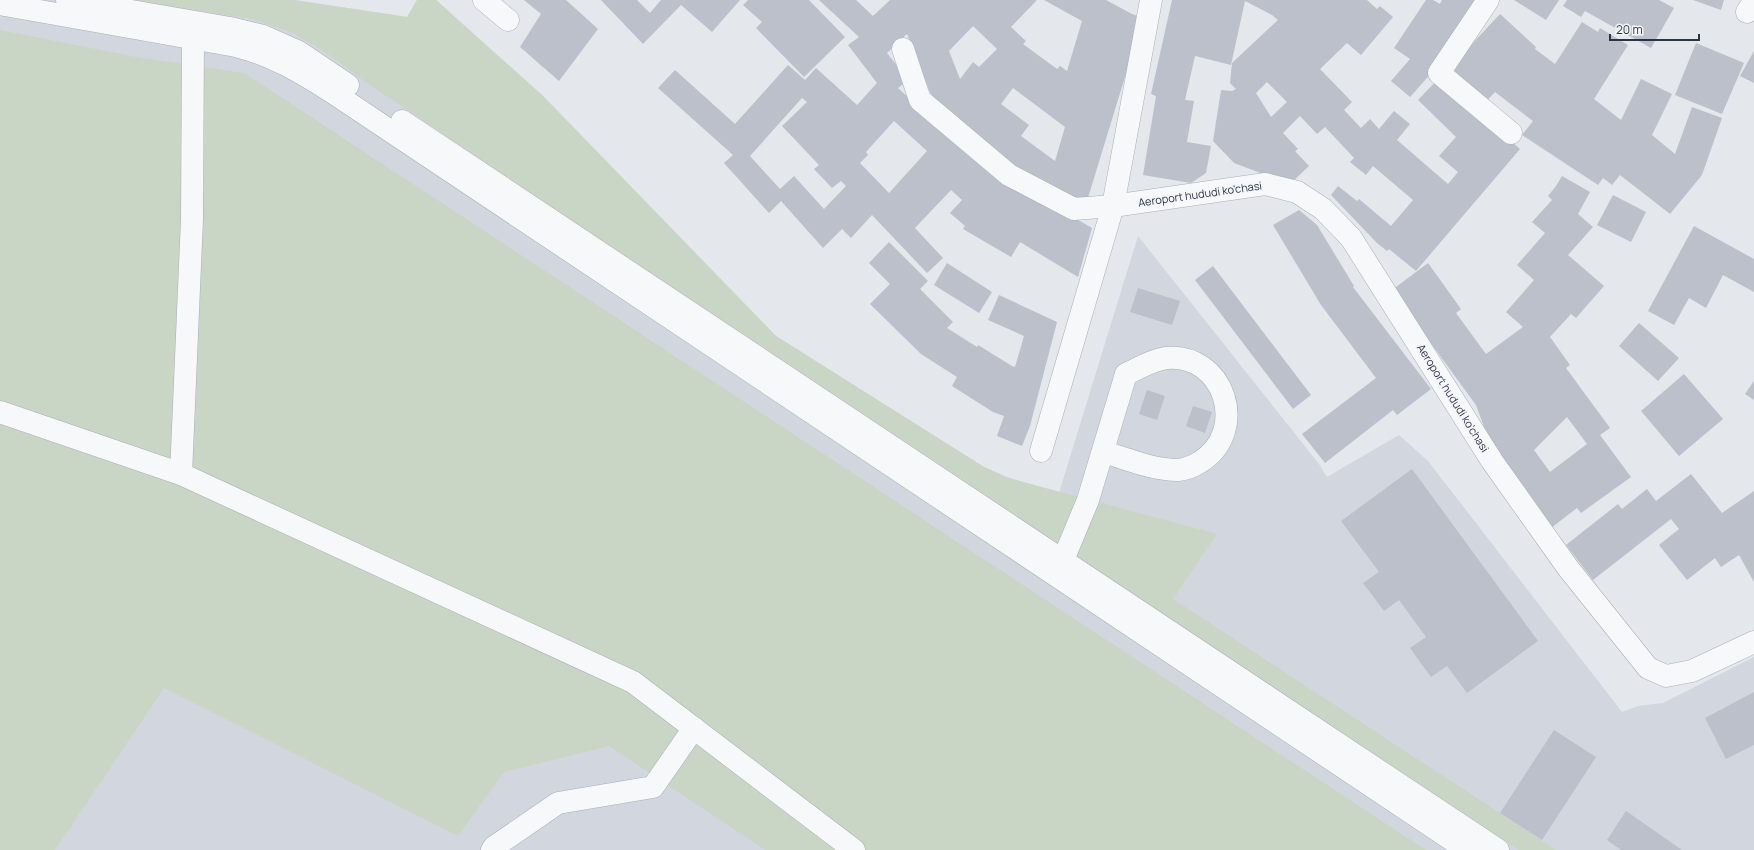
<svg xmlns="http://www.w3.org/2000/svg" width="1754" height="850" font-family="Manrope,sans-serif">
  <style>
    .built { fill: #d2d6de }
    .green { fill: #c9d6c5 }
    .building { fill: #bbc0ca; fill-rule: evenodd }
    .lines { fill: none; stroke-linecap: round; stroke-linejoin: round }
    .minor-casing { stroke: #a9aeb7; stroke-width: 23 }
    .minor { stroke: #f7f8fa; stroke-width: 22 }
    .labels { text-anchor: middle; stroke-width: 4; stroke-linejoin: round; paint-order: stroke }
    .street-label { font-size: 11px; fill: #2b3445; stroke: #f4f6f9 }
  </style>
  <rect width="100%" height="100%" fill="#e4e7ec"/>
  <!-- built -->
  <path class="built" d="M 0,0 L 294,0 L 407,17 L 417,0 L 436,0 L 543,96 L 776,336 L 984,467 L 1009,478 L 1059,493 L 1138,236 L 1319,464 L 1327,477 L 1399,435 L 1428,461 L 1622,712 L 1638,706 L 1663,703 L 1754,657 L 1754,850 L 0,850 Z"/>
  <!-- green -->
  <g class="green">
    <path d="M 128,0 L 294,0 L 407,17 L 417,0 L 436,0 L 543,96 L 776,336 L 984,467 L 1009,478 L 1217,534 L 1173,599 L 1556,850 L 1518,850 L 1172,619 L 779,360 L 361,79 L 325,52 L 293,33 L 252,19 Z"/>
    <path d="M 0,30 L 136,57 L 244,73 L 1426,850 L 765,850 L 609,746 L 504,772 L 458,836 L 164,688 L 55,850 L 0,850 Z"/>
  </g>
  <!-- building -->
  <g class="building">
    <path d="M 524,0 L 566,0 L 598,29 L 559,81 L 520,47 L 541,14 Z"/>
    <path d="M 601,0 L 637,0 L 650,13 L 661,0 L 740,0 L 712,32 L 681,5 L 643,44 Z"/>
    <path d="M 748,0 L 809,0 L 845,37 L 804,77 L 756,28 L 762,22 L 743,5 Z"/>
    <path d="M 819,0 L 856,0 L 873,16 L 890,0 L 1037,0 L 1011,27 L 1026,41 L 1023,44 L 1057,69 L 1060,66 L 1067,71 L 1082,21 L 1044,0 L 1106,0 L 1132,14 L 1143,18 L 1087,201 L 1046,189 L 936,107 L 907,34 L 887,53 L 908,80 L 898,88 L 1003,184 L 1008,179 L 1092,228 L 1078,277 L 1020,242 L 1011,257 L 963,229 L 965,226 L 950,213 L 962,200 L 951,190 L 915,228 L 943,258 L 927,273 L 872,215 L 851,238 L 842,229 L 823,248 L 781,201 L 769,213 L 724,163 L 733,155 L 658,88 L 675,70 L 735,124 L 788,65 L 805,80 L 816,68 L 857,105 L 877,83 L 848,45 L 859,37 ZM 973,26 L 997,49 L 979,67 L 973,62 L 960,79 L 949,51 ZM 1013,88 L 1065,127 L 1055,161 L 1021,136 L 1029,125 L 1001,104 ZM 802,98 L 807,102 L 782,126 L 819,165 L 814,169 L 832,188 L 841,181 L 846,186 L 824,209 L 794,176 L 780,189 L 750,156 ZM 894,121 L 927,151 L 889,193 L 860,163 L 868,155 L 866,152 Z"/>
    <path d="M 1172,0 L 1367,0 L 1377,9 L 1380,6 L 1393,17 L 1361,55 L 1347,43 L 1320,69 L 1352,102 L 1344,110 L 1361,128 L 1370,119 L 1379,129 L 1394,111 L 1410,124 L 1397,140 L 1448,184 L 1458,172 L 1439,156 L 1456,137 L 1418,100 L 1439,78 L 1520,149 L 1416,271 L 1389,249 L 1387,251 L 1377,243 L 1331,195 L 1338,186 L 1357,201 L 1359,199 L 1391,226 L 1413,200 L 1373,166 L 1366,175 L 1350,162 L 1354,158 L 1325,127 L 1317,134 L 1300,116 L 1283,133 L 1298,149 L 1295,151 L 1309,166 L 1290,184 L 1234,163 L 1213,141 L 1221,90 L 1232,91 L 1236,89 L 1230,83 L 1232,63 L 1278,20 L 1272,15 L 1245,1 L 1231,65 L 1195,56 L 1185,100 L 1194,101 L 1187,142 L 1211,146 L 1206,173 L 1191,183 L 1143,175 L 1156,96 L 1151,94 ZM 1267,82 L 1287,102 L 1271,117 L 1256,93 Z"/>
    <path d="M 1426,0 L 1433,0 L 1440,4 L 1442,0 L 1475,0 L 1431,67 L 1434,70 L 1410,97 L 1391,81 L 1410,59 L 1394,48 Z"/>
    <path d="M 1514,0 L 1559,0 L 1546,20 Z"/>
    <path d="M 1567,0 L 1659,0 L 1674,8 L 1651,48 L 1585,11 L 1581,17 L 1563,6 Z"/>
    <path d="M 1693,0 L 1724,0 L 1721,10 Z"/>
    <path d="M 1500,14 L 1536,47 L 1535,49 L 1555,64 L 1582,22 L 1598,32 L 1600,28 L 1628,45 L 1594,99 L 1621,120 L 1641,79 L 1672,94 L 1652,135 L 1675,154 L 1692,107 L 1722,118 L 1702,175 L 1670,214 L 1620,175 L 1612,185 L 1603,178 L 1598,185 L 1522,135 L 1533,121 L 1495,92 L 1481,107 L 1445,73 Z"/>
    <path d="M 1696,43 L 1744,63 L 1722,114 L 1675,95 Z"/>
    <path d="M 1754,51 L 1754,83 L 1740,76 Z"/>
    <path d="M 1562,176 L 1590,192 L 1578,214 L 1593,227 L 1568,255 L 1604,286 L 1576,318 L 1571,314 L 1550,337 L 1570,365 L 1566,368 L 1610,428 L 1600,435 L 1631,477 L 1581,513 L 1577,508 L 1551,528 L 1491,446 L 1476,405 L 1392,290 L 1428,263 L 1461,309 L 1456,313 L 1486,354 L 1523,327 L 1506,312 L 1534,280 L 1517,265 L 1545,233 L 1532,222 L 1552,200 L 1548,196 L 1556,186 ZM 1567,417 L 1587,444 L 1550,472 L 1534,450 Z"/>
    <path d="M 1613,195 L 1646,212 L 1631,242 L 1597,225 Z"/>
    <path d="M 1299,210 L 1317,225 L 1354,286 L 1353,287 L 1431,389 L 1397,415 L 1393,410 L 1325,463 L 1302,434 L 1376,378 L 1321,305 L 1273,225 Z"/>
    <path d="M 1694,226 L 1754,259 L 1754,292 L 1723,275 L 1706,308 L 1689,298 L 1674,325 L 1648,311 Z"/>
    <path d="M 889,242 L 928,281 L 920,289 L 953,322 L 947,328 L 977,347 L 978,345 L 1012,366 L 1015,367 L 1024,336 L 988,320 L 999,295 L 1057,322 L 1030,426 L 1022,446 L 997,436 L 1004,416 L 993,412 L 952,386 L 957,377 L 921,354 L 870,304 L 890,284 L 869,263 Z"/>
    <path d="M 947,263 L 992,292 L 979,313 L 934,285 Z"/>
    <path d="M 1213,266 L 1311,395 L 1293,409 L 1195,280 Z"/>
    <path d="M 1138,288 L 1180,301 L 1172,325 L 1130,312 Z"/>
    <path d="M 1639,323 L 1679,358 L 1658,381 L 1619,346 Z"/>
    <path d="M 1684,374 L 1723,419 L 1679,456 L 1641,411 Z"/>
    <path d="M 1754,381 L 1754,400 L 1745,394 Z"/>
    <path d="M 1147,390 L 1165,396 L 1157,420 L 1139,414 Z"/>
    <path d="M 1193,406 L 1212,412 L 1205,433 L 1186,426 Z"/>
    <path d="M 1412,469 L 1538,641 L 1467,693 L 1447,666 L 1431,677 L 1410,648 L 1426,637 L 1399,600 L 1384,611 L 1363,583 L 1379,572 L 1341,521 Z"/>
    <path d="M 1691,474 L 1722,513 L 1754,491 L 1754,582 L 1739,555 L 1721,567 L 1715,558 L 1687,580 L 1659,545 L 1679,529 L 1671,519 L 1593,580 L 1566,545 L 1618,504 L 1622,509 L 1647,489 L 1656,501 Z"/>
    <path d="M 1754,692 L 1754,745 L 1726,759 L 1705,718 Z"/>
    <path d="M 1554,730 L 1596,757 L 1542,840 L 1500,813 Z"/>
    <path d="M 1626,811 L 1682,850 L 1621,850 L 1607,840 Z"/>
  </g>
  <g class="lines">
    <!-- minor casing -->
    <g class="minor-casing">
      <g id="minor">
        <path d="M 67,0 L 230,28 L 263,36 L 299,52 L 348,85"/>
        <path d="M 484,0 L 508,20"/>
        <path d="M 1488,0 L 1439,73 L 1511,133"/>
        <path d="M 0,4 L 236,46 C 272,55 301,72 332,92 L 1467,850"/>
        <path d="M 1747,12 L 1754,1"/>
        <path d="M 903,49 L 920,100 L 1009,175 L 1074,209 L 1113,206 L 1265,184 L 1297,192 L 1323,209 L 1351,238 L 1492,461 L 1568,568 L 1648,668 L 1666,676 L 1692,671 L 1754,642"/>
        <path d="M 402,121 L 1498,850"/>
        <path d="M 0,412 L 181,474 L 192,219 L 193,38"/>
        <path d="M 1041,451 L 1113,206 L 1151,0"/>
        <path d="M 181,474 L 633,682 L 854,850"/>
        <path d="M 1055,572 L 1063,560 L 1088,500 L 1126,374 C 1139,368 1152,360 1166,358 C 1224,352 1250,431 1200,462 C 1194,466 1186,469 1178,470 C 1153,470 1127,459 1104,452"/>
        <path d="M 492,850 L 494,847 L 558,803 L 653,787 L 694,728"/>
      </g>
    </g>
    <!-- minor -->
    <use href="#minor" class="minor"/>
  </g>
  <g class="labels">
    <!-- street labels -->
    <g class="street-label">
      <text transform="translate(1200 194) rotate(-8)" y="4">Aeroport hududi ko'chasi</text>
      <text transform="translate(1453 398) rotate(58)" y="4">Aeroport hududi ko'chasi</text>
    </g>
  </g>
  <!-- scale -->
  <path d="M1610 34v6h89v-6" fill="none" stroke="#2b3445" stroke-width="2"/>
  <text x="1616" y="34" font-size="12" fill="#2b3445" stroke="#f4f6f9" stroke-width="3" paint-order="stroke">20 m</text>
</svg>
